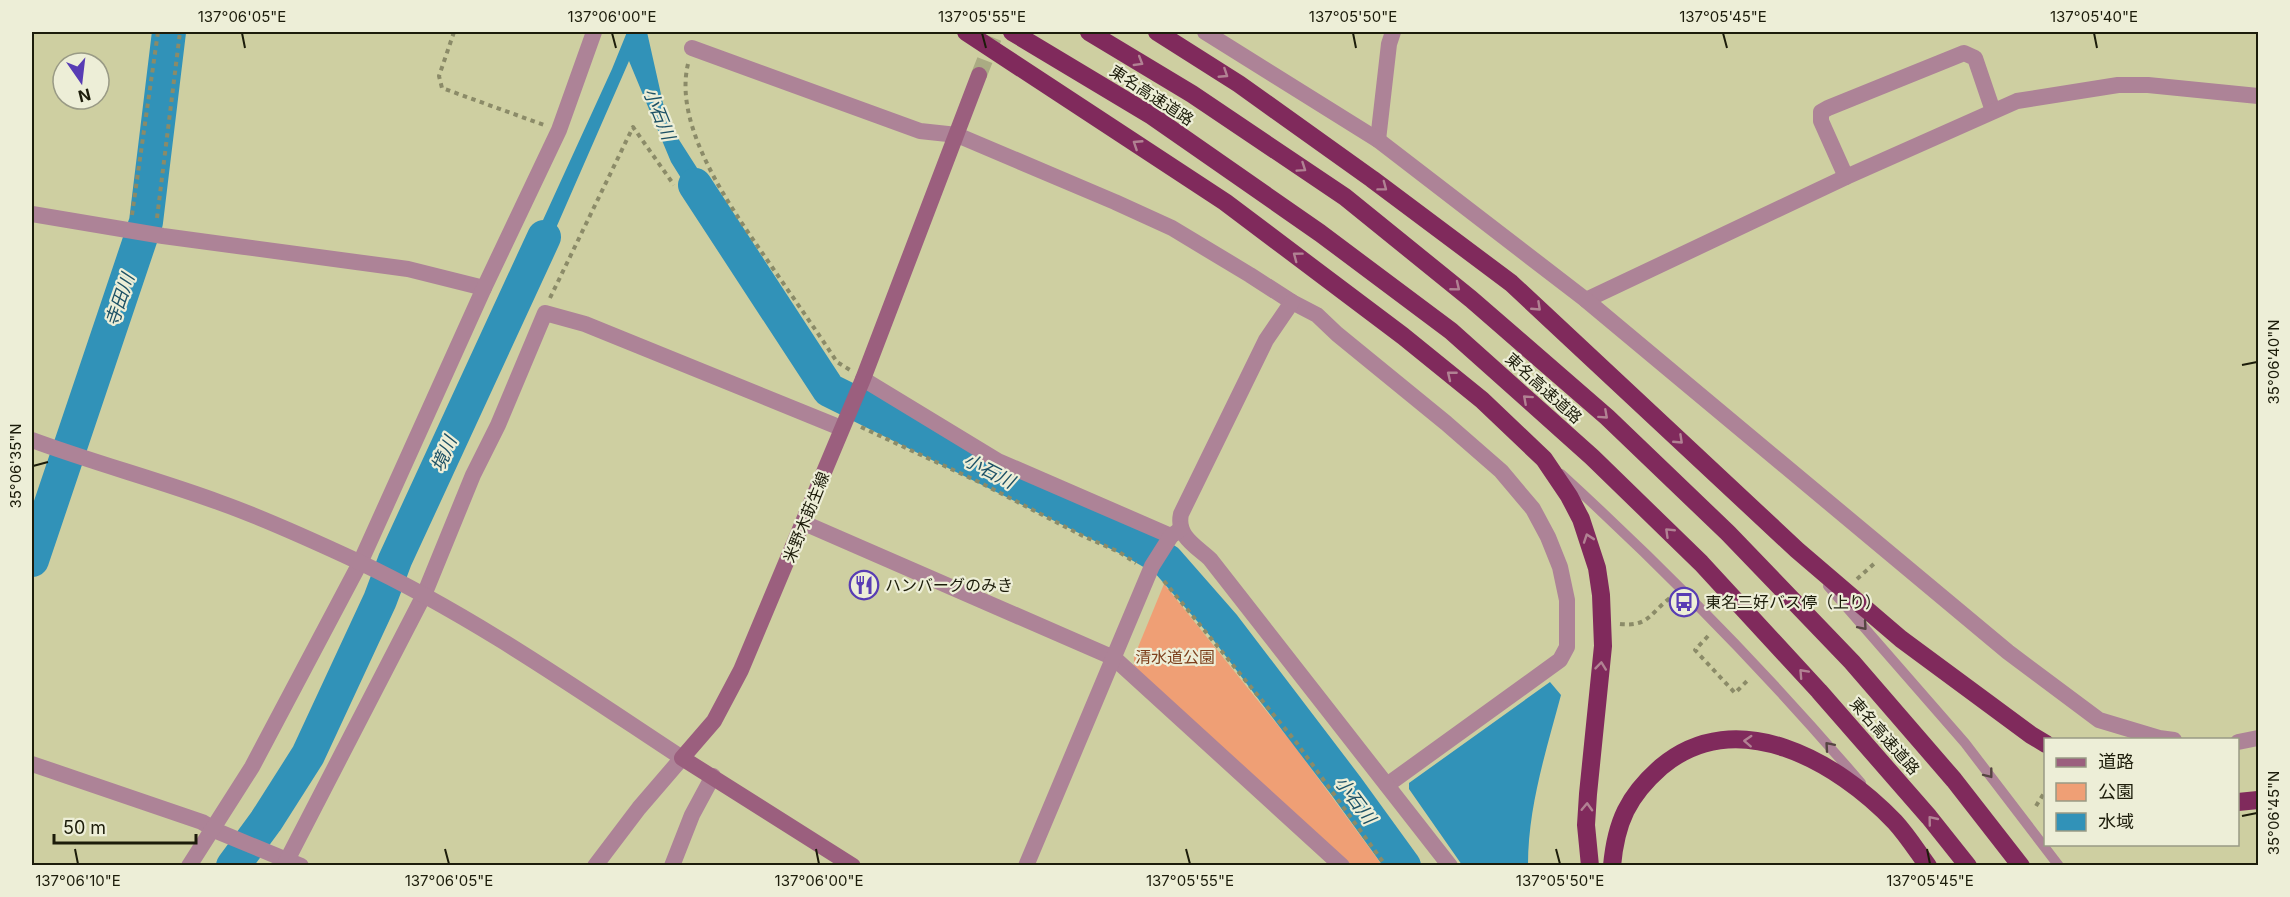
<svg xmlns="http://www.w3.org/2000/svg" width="2290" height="897" font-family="Inter,'Noto Sans JP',sans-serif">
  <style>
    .green { fill: #ef9f75 }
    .water { fill: #3192b8 }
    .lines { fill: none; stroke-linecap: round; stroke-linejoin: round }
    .river { stroke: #3192b8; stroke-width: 34 }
    .secondary-tunnel { stroke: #aaab83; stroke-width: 16; stroke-dasharray: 16 8; stroke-linecap: butt }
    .path { stroke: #8b8b68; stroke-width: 4; stroke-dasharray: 4.5 4.5; stroke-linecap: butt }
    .service { stroke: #ad8397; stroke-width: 10 }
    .minor { stroke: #ad8397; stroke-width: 16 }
    .tertiary { stroke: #ad8397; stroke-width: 16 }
    .secondary { stroke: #9b5f7e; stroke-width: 16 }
    .motorway { stroke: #802a5c; stroke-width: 18 }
    .oneway { stroke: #b18293 }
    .oneway2 { stroke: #564542 }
    .ticks { fill: none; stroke: #1c1c0a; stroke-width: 2 }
    .labels { text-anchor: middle; stroke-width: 4.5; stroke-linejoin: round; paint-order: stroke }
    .street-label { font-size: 16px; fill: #1c1c0a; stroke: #edeed7 }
    .poi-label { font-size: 16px; fill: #1c1c0a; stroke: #edeed7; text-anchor: start }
    .park-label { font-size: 16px; fill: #7d401d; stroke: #edeed7 }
    .water-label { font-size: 18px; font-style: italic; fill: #1d5165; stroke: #edeed7 }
    .neatline { fill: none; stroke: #1c1c0a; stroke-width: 2 }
    .ticks-label { font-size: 15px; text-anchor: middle; fill: #1c1c0a }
  </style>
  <rect width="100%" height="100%" fill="#cecfa1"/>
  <!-- green -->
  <path class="green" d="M 1164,584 L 1293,744 L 1382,865 L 1352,865 L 1134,671 L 1134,657 Z"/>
  <!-- water -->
  <g class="water">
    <path d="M 627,32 L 647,32 L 667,121 L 729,218 L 714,231 L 671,162 L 629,61 L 532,283 L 517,277 L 612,69 Z"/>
    <path d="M 1550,682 L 1561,695 C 1546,751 1528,807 1528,865 L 1462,865 L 1409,789 L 1409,783 Z"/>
  </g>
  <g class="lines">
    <!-- river -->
    <g class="river">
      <path d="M 695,185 L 829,390 L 1131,540 L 1167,561 L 1224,626 L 1346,786 L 1404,866"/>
      <path d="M 32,560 L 146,222 L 169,32"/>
      <path d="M 233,866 L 266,821 L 308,755 L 380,600 L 395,560 L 544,237"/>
    </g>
    <!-- secondary-tunnel -->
    <path class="secondary-tunnel" d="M 979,75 L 996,32"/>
    <!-- path -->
    <g class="path">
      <path d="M 454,32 L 439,76 L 442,88 L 544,125"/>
      <path d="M 688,64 C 672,130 737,216 772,267 C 794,299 816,330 837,362 L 850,370"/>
      <path d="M 132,215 L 158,32"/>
      <path d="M 157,218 L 180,32"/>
      <path d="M 550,298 L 633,127 L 674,185"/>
      <path d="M 861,427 L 979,482 L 1083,536 L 1119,552 L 1136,563"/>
      <path d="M 1857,579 L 1876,562"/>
      <path d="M 1164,581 L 1296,742 L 1386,866"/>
      <path d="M 1620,624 C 1649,627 1650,613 1670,598"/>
      <path d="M 1708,636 L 1695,650 L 1735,693 L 1750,678"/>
      <path d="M 2036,806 L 2046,790"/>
    </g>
    <!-- service -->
    <g class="service">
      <path d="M 1561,474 C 1667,571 1768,674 1861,783"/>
      <path d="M 1828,586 L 1965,743 L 2059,866"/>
    </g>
    <!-- minor -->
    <g class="minor">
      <path d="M 692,48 L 920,131 L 957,135 L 1115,202 L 1172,228 L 1250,275 L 1292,302 L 1317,315 L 1337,334 L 1446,423 L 1501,471 L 1533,509 L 1548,537 L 1560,567 L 1567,600 L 1567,647 L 1560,660 L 1387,785"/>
      <path d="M 1378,140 L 1389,44 L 1393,32"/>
      <path d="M 1846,177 L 1821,121 L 1821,112 L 1828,108 L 1964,53 L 1975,58 L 1993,111"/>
      <path d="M 32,214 L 163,236 L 408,269 L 484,288"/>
      <path d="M 1586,300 L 1846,177 L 2017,101 L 2118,85 L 2148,85 L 2258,96"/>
      <path d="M 1292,302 L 1266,340 L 1181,514 C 1176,536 1196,546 1210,559 L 1450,866"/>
      <path d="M 863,379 L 998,461 L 1171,536"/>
      <path d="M 804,523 L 1114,658 L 1342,866"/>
      <path d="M 32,764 L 202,822 L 219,832 L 301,866"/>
      <path d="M 189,866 L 252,767 L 360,563 L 484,288 L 559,130 L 594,32"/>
      <path d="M 284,866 L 424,595 L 473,475 L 498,425 L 545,313 L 585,324 L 841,428"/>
      <path d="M 672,866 L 692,815 L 713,776"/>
      <path d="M 1026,866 L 1152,566 L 1171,536 L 1181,529"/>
    </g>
    <!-- tertiary -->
    <g class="tertiary">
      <path d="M 1205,32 L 1378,140 L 1586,300 L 2008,652 L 2099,720 L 2159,738 L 2174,740"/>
      <path d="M 32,440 C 94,463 159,480 221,503 C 266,519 316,542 359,562 C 473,616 577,689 682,758 L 639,808 L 595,866"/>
      <path d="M 2238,742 L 2258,738"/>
    </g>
    <!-- secondary -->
    <path class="secondary" d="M 853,866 L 682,758 L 714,721 L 741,670 L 863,379 L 979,75"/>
    <!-- motorway -->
    <g class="motorway">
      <path d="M 966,32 L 1225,202 L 1403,336 L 1482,400 L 1544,459 L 1569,496 L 1581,519 L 1597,568 L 1601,595 L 1603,646 L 1588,794 L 1586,825 L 1590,866"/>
      <path d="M 1012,32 L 1152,116 L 1320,233 L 1451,331 L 1592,457 L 1701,563 L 1819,691 L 1929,817 L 1968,866"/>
      <path d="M 1089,32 L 1192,94 L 1345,197 L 1471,299 L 1607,417 L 1728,533 L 1852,662 L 1954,780 L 2021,866"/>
      <path d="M 1157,32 L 1239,84 L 1372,179 L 1511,283 L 1797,550 L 1901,639 L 2031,735 L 2046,744"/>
      <path d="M 2238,802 L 2258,800"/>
      <path d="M 1612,866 C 1616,822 1628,796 1661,767 C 1737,703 1838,762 1895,822 C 1907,835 1917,851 1928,866"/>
    </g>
  </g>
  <!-- one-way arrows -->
  <defs><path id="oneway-chevron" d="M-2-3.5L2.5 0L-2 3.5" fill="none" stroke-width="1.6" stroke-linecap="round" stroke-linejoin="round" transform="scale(1.5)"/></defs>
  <g class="oneway">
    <use href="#oneway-chevron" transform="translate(1139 62) rotate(31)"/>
    <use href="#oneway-chevron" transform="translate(1224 74) rotate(33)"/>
    <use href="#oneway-chevron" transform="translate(1137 144) rotate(-147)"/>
    <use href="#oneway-chevron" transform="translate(1302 168) rotate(34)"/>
    <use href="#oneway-chevron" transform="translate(1383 187) rotate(37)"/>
    <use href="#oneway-chevron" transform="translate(1297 256) rotate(-143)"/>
    <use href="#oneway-chevron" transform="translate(1456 287) rotate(39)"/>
    <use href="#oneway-chevron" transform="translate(1537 307) rotate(43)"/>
    <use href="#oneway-chevron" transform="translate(1451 375) rotate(-141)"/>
    <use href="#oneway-chevron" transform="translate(1527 399) rotate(-138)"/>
    <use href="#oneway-chevron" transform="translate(1604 415) rotate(42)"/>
    <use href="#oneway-chevron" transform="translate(1679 440) rotate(43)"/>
    <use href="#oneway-chevron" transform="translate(1669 532) rotate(-136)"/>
    <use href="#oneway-chevron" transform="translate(1588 538) rotate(-109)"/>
    <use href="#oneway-chevron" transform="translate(1601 666) rotate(-84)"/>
    <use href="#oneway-chevron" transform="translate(1803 673) rotate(-133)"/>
    <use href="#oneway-chevron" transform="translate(1748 741) rotate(-177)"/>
    <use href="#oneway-chevron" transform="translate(1587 807) rotate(-88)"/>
    <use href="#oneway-chevron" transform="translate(1932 820) rotate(-129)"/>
  </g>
  <g class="oneway2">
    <use href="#oneway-chevron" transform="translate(1863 626) rotate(49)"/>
    <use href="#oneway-chevron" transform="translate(1829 746) rotate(-131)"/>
    <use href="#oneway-chevron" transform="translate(1989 774) rotate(52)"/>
  </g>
  <!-- ticks -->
  <path class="ticks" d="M 242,33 L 245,48M 612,33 L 616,48M 982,33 L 986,48M 1353,33 L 1356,48M 1723,33 L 1727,48M 2094,33 L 2097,48M 2242,365 L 2257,362M 33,466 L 48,462M 2242,816 L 2257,813M 75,849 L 78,864M 445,849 L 449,864M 816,849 L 819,864M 1186,849 L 1190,864M 1556,849 L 1560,864M 1927,849 L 1930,864"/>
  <!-- icons -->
  <defs>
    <g id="restaurant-ring" transform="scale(1.5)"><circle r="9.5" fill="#edeed7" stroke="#583cb4" stroke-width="1.5"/><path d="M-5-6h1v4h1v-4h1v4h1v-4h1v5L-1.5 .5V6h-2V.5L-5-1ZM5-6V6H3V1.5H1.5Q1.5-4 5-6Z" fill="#583cb4"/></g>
    <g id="bus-ring" transform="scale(1.5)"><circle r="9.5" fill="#edeed7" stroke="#583cb4" stroke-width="1.5"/><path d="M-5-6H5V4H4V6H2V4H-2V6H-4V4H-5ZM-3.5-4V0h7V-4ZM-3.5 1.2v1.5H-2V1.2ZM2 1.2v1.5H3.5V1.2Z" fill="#583cb4"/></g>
  </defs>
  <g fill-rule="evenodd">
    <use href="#restaurant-ring" x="864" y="585"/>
    <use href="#bus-ring" x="1684" y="602"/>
  </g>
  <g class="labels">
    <!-- street labels -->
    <g class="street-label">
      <text transform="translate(1152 95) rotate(33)" y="6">東名高速道路</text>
      <text transform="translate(1544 388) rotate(42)" y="6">東名高速道路</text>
      <text transform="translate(806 517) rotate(-68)" y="6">米野木莇生線</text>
      <text transform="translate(1885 736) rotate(49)" y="6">東名高速道路</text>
    </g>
    <!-- poi labels -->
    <g class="poi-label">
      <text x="885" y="591">ハンバーグのみき</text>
      <text x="1705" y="608">東名三好バス停（上り）</text>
    </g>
    <!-- park labels -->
    <g class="park-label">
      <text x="1175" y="663">清水道公園</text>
    </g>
    <!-- water labels -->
    <g class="water-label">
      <text transform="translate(659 114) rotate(68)" y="6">小石川</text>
      <text transform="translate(120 300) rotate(-71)" y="6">寺田川</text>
      <text transform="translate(444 454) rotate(-66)" y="6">境川</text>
      <text transform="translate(989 471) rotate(27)" y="6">小石川</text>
      <text transform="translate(1355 800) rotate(53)" y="6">小石川</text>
    </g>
  </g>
  <!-- border -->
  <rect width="2290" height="897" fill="none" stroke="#edeed7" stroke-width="66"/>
  <!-- legend -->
  <rect x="2044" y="738" width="195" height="108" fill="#edeed7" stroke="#999a85" stroke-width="1.5"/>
  <rect x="2056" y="758" width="30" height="9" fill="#9b5f7e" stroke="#999a85" stroke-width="1.5"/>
  <text x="2098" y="768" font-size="18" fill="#1c1c0a">道路</text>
  <rect x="2056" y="783" width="30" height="18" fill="#ef9f75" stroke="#999a85" stroke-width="1.5"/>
  <text x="2098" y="798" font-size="18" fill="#1c1c0a">公園</text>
  <rect x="2056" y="813" width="30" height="18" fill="#3192b8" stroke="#999a85" stroke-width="1.5"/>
  <text x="2098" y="828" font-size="18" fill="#1c1c0a">水域</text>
  <!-- north arrow -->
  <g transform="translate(81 81) rotate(166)"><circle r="28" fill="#edeed7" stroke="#999a85" stroke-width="1.5"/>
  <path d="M0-4.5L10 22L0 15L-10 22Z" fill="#583cb4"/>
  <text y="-9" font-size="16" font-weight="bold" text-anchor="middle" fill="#1c1c0a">N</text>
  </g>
  <!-- scale -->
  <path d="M54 834v9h142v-9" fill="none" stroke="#1c1c0a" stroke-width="3"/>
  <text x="63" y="834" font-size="18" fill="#1c1c0a" stroke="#edeed7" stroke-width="4.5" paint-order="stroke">50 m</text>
  <rect x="33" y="33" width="2224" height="831" class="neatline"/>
  <g class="ticks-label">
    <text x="242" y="22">137°06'05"E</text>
    <text x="612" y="22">137°06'00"E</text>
    <text x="982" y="22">137°05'55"E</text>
    <text x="1353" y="22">137°05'50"E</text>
    <text x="1723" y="22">137°05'45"E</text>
    <text x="2094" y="22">137°05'40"E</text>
    <text transform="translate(2274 362) rotate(-90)" y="5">35°06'40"N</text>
    <text transform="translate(16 466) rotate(-90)" y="5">35°06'35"N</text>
    <text transform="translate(2274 813) rotate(-90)" y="5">35°06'45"N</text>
    <text x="78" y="886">137°06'10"E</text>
    <text x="449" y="886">137°06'05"E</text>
    <text x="819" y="886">137°06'00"E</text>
    <text x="1190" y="886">137°05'55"E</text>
    <text x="1560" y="886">137°05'50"E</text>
    <text x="1930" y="886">137°05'45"E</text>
  </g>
</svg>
